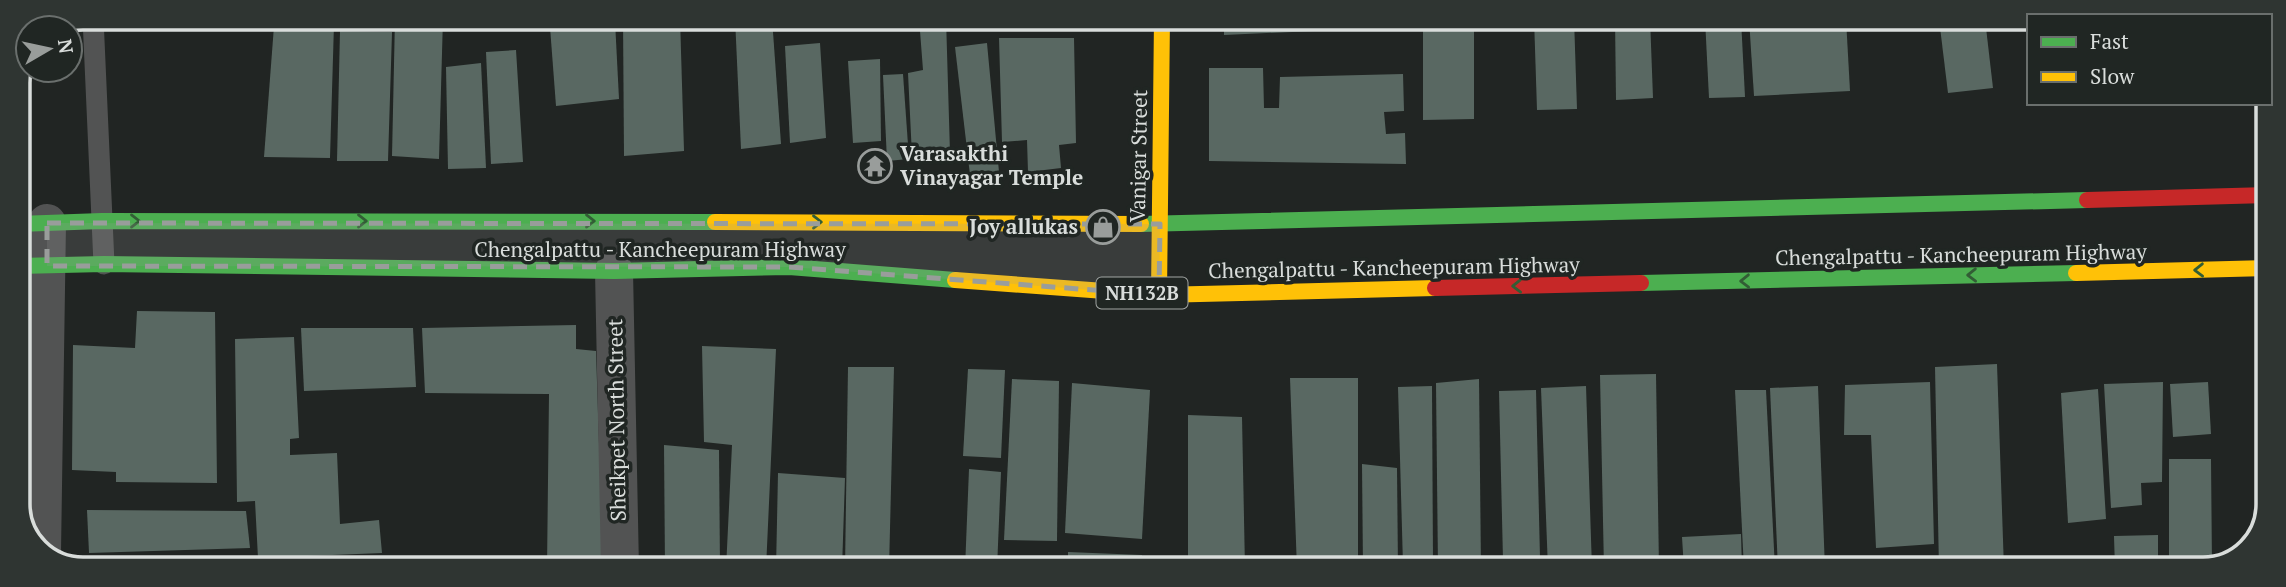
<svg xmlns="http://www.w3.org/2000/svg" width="2286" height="587" font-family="'PT Serif',serif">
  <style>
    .building { fill: #596862 }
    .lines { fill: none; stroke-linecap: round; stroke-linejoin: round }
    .lane { stroke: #525353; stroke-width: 21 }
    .street { stroke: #525353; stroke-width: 38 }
    .fast { stroke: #4caf50; stroke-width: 16 }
    .slow { stroke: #ffc107; stroke-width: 16 }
    .jam { stroke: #c62828; stroke-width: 16 }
    .oneway { stroke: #325d35 }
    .marked { fill: #999d9b; fill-opacity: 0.2; stroke: #999d9b; stroke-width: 5; stroke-dasharray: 14 9; stroke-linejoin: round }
    .labels { text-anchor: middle; stroke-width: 7; stroke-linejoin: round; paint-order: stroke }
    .shield { fill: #202623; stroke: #a2a6a4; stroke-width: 2 }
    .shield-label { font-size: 19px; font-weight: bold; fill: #d9dddb }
    .poi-label { font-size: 21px; font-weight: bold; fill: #d9dddb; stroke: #202623; text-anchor: start }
    .street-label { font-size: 21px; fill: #d9dddb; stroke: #202623 }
    .rim { fill: none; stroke: #d9dddb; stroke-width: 3.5 }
  </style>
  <rect width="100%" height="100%" fill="#212523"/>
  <!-- building -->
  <g class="building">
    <path d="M 395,18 L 443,18 L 439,159 L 392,156 Z"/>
    <path d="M 623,18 L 680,18 L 684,151 L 624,156 Z"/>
    <path d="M 735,18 L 772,18 L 781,144 L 741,149 Z"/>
    <path d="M 778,18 L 821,18 L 822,27 L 779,30 Z"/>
    <path d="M 919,18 L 946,18 L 950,153 L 912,156 L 908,73 L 923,70 Z"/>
    <path d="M 1224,18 L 1382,18 L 1382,28 L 1224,35 Z"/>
    <path d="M 1423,18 L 1474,18 L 1474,119 L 1423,120 Z"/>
    <path d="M 1534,18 L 1574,18 L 1577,109 L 1537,110 Z"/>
    <path d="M 1615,18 L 1650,18 L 1653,98 L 1616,100 Z"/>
    <path d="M 1705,19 L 1741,19 L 1745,97 L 1709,98 Z"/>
    <path d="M 1749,19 L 1846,19 L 1850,91 L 1754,96 Z"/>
    <path d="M 1939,19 L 1985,19 L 1993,88 L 1948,93 Z"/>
    <path d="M 615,21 L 619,99 L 556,106 L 550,27 Z"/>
    <path d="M 334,24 L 330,158 L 264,157 L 274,26 Z"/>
    <path d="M 340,31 L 392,32 L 388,161 L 337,161 Z"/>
    <path d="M 999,38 L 1074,38 L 1076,143 L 1059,145 L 1061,168 L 1028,172 L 1027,140 L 1002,142 Z"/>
    <path d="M 820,43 L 826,138 L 790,143 L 785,46 Z"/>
    <path d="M 987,43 L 999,172 L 970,175 L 955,47 Z"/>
    <path d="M 516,50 L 523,162 L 491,164 L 486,52 Z"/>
    <path d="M 880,59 L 881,141 L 853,143 L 848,61 Z"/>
    <path d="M 481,63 L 486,168 L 448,169 L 446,67 Z"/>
    <path d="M 1209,68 L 1263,68 L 1264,108 L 1279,108 L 1280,77 L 1403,74 L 1404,111 L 1384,112 L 1386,134 L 1405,133 L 1406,164 L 1209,161 Z"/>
    <path d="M 903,74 L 909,159 L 887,161 L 883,75 Z"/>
    <path d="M 137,311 L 215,312 L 217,483 L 116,482 L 116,472 L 72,470 L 73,345 L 135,348 Z"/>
    <path d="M 576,325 L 576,349 L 596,351 L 603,568 L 547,568 L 549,394 L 425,393 L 422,328 Z"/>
    <path d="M 301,328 L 413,328 L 416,387 L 304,391 Z"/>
    <path d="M 294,337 L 299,438 L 290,439 L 290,455 L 337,453 L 340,524 L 379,520 L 382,553 L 258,558 L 255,501 L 237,502 L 235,339 Z"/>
    <path d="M 702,346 L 776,349 L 766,569 L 726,569 L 732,445 L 704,442 Z"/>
    <path d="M 1997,364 L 2004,569 L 1939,569 L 1935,367 Z"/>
    <path d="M 848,367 L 894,367 L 889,569 L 845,569 Z"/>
    <path d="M 968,369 L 1005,370 L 1001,458 L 963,456 Z"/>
    <path d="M 1656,374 L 1659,569 L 1604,569 L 1600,375 Z"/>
    <path d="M 1290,378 L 1358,378 L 1358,569 L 1297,569 Z"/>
    <path d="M 1012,379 L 1059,381 L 1057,541 L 1004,540 Z"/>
    <path d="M 1479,379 L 1481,569 L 1438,569 L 1436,383 Z"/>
    <path d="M 1930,382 L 1934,544 L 1876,548 L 1871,435 L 1844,435 L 1845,385 Z"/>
    <path d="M 2163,382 L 2162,482 L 2141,483 L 2142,505 L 2111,508 L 2104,384 Z"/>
    <path d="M 2208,382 L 2211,434 L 2173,437 L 2170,384 Z"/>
    <path d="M 1072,383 L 1150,390 L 1142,539 L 1065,533 Z"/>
    <path d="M 1432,386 L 1433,563 L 1403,565 L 1398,387 Z"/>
    <path d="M 1586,386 L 1592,569 L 1548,569 L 1541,388 Z"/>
    <path d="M 1818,386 L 1825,569 L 1778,569 L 1770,388 Z"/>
    <path d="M 2098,389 L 2106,519 L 2068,523 L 2061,393 Z"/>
    <path d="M 1536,390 L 1540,558 L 1503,560 L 1499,391 Z"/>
    <path d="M 1735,390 L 1766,390 L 1775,569 L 1744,569 Z"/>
    <path d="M 1188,415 L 1242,417 L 1245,569 L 1188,569 Z"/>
    <path d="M 664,445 L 719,450 L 720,569 L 665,569 Z"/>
    <path d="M 2169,459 L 2211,459 L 2212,567 L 2204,569 L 2194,569 L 2193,558 L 2169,560 Z"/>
    <path d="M 1362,464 L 1397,468 L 1398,569 L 1363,569 Z"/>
    <path d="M 969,469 L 1001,472 L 997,569 L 965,569 Z"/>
    <path d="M 778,473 L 845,478 L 842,569 L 776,569 Z"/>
    <path d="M 87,510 L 246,511 L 250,548 L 89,553 Z"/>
    <path d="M 1741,534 L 1742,569 L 1684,569 L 1682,537 Z"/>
    <path d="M 2158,535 L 2158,569 L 2115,569 L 2114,536 Z"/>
    <path d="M 1068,552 L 1142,555 L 1141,569 L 1068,569 Z"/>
    <path d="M 419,559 L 479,563 L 479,568 L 419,568 Z"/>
    <path d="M 407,562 L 408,568 L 288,568 L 287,565 Z"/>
  </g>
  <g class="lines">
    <!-- lane -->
    <path class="lane" d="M 93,18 L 104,264"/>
    <!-- street -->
    <g class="street">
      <path d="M 614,271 L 620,569"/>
      <path d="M 42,552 L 47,223"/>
    </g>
    <!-- fast -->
    <g class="fast">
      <path d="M 18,224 L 102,221 L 715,222"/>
      <path d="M 1141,224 L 2087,200"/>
      <path d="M 18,266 L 104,264 L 614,271 L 789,267 L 955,280"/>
      <path d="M 1641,283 L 2076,273"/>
    </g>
    <!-- slow -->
    <g class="slow">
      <path d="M 715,222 L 1141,224"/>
      <path d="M 2076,273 L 2268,268"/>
      <path d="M 955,280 L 1159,295 L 1435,288"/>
      <path d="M 1159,295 L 1162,18"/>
    </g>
    <!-- jam -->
    <g class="jam">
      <path d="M 2087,200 L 2268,195"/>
      <path d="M 1435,288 L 1641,283"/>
    </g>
  </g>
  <!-- one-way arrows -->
  <defs><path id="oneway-chevron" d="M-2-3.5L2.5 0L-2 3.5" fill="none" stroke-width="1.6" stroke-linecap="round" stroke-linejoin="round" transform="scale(1.75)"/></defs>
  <g class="oneway">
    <use href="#oneway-chevron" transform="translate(135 221)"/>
    <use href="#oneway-chevron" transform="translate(362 221)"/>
    <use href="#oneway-chevron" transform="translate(590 221)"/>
    <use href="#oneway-chevron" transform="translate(817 222)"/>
    <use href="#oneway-chevron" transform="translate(2199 270) rotate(179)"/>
    <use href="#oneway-chevron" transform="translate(1972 275) rotate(179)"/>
    <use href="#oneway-chevron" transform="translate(1745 281) rotate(179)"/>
    <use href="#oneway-chevron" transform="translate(1517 286) rotate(179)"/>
  </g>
  <!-- marked area -->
  <path class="marked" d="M 47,223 L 1160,224 L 1159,295 L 789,267 L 47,266 Z"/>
  <!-- icons -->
  <defs>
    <g id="temple-ring" transform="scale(1.75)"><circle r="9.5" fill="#202623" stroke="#999d9b" stroke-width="1.5"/><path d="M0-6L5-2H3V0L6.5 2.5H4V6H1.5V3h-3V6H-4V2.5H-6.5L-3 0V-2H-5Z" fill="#999d9b"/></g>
    <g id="shop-ring" transform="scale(1.75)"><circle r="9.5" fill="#202623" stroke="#999d9b" stroke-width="1.5"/><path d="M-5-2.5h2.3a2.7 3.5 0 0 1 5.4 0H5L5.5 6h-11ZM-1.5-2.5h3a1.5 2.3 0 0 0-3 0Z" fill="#999d9b"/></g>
  </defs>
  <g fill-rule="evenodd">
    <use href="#temple-ring" x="875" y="166"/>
    <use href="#shop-ring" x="1103" y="227"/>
  </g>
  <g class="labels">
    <!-- shield labels -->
    <rect class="shield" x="1096.5" y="277.5" width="91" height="31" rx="5"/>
    <g class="shield-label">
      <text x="1142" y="300">NH132B</text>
    </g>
    <!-- poi labels -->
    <g class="poi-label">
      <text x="900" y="161">Varasakthi<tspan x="900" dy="24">Vinayagar Temple</tspan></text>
      <text x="1078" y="234" text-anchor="end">Joy allukas</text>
    </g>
    <!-- street labels -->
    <g class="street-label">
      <text transform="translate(1139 156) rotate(-89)" y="7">Vanigar Street</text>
      <text x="660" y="257">Chengalpattu - Kancheepuram Highway</text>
      <text transform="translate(1961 255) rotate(-1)" y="7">Chengalpattu - Kancheepuram Highway</text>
      <text transform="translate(1394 268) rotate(-1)" y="7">Chengalpattu - Kancheepuram Highway</text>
      <text transform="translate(617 420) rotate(-91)" y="7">Sheikpet North Street</text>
    </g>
  </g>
  <!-- crop -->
  <path d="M0 0H2286V587H0ZM83 30H2203A53 53 0 0 1 2256 83V504A53 53 0 0 1 2203 557H83A53 53 0 0 1 30 504V83A53 53 0 0 1 83 30Z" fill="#2f3532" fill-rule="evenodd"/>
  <path class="rim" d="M83 30H2203A53 53 0 0 1 2256 83V504A53 53 0 0 1 2203 557H83A53 53 0 0 1 30 504V83A53 53 0 0 1 83 30Z"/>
  <!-- legend -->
  <rect x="2027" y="14" width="245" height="91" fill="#202623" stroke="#6a6f6d" stroke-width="2"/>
  <rect x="2041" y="37" width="35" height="10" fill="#4caf50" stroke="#6a6f6d" stroke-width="2"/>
  <text x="2090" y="49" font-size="21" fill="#d9dddb">Fast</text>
  <rect x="2041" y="72" width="35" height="10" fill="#ffc107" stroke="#6a6f6d" stroke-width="2"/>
  <text x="2090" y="84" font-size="21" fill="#d9dddb">Slow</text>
  <!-- north arrow -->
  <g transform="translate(49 49) rotate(81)"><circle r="33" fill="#202623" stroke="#6a6f6d" stroke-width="2"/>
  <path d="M0-5L12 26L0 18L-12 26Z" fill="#999d9b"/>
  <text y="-10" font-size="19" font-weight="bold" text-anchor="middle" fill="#d9dddb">N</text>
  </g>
</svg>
